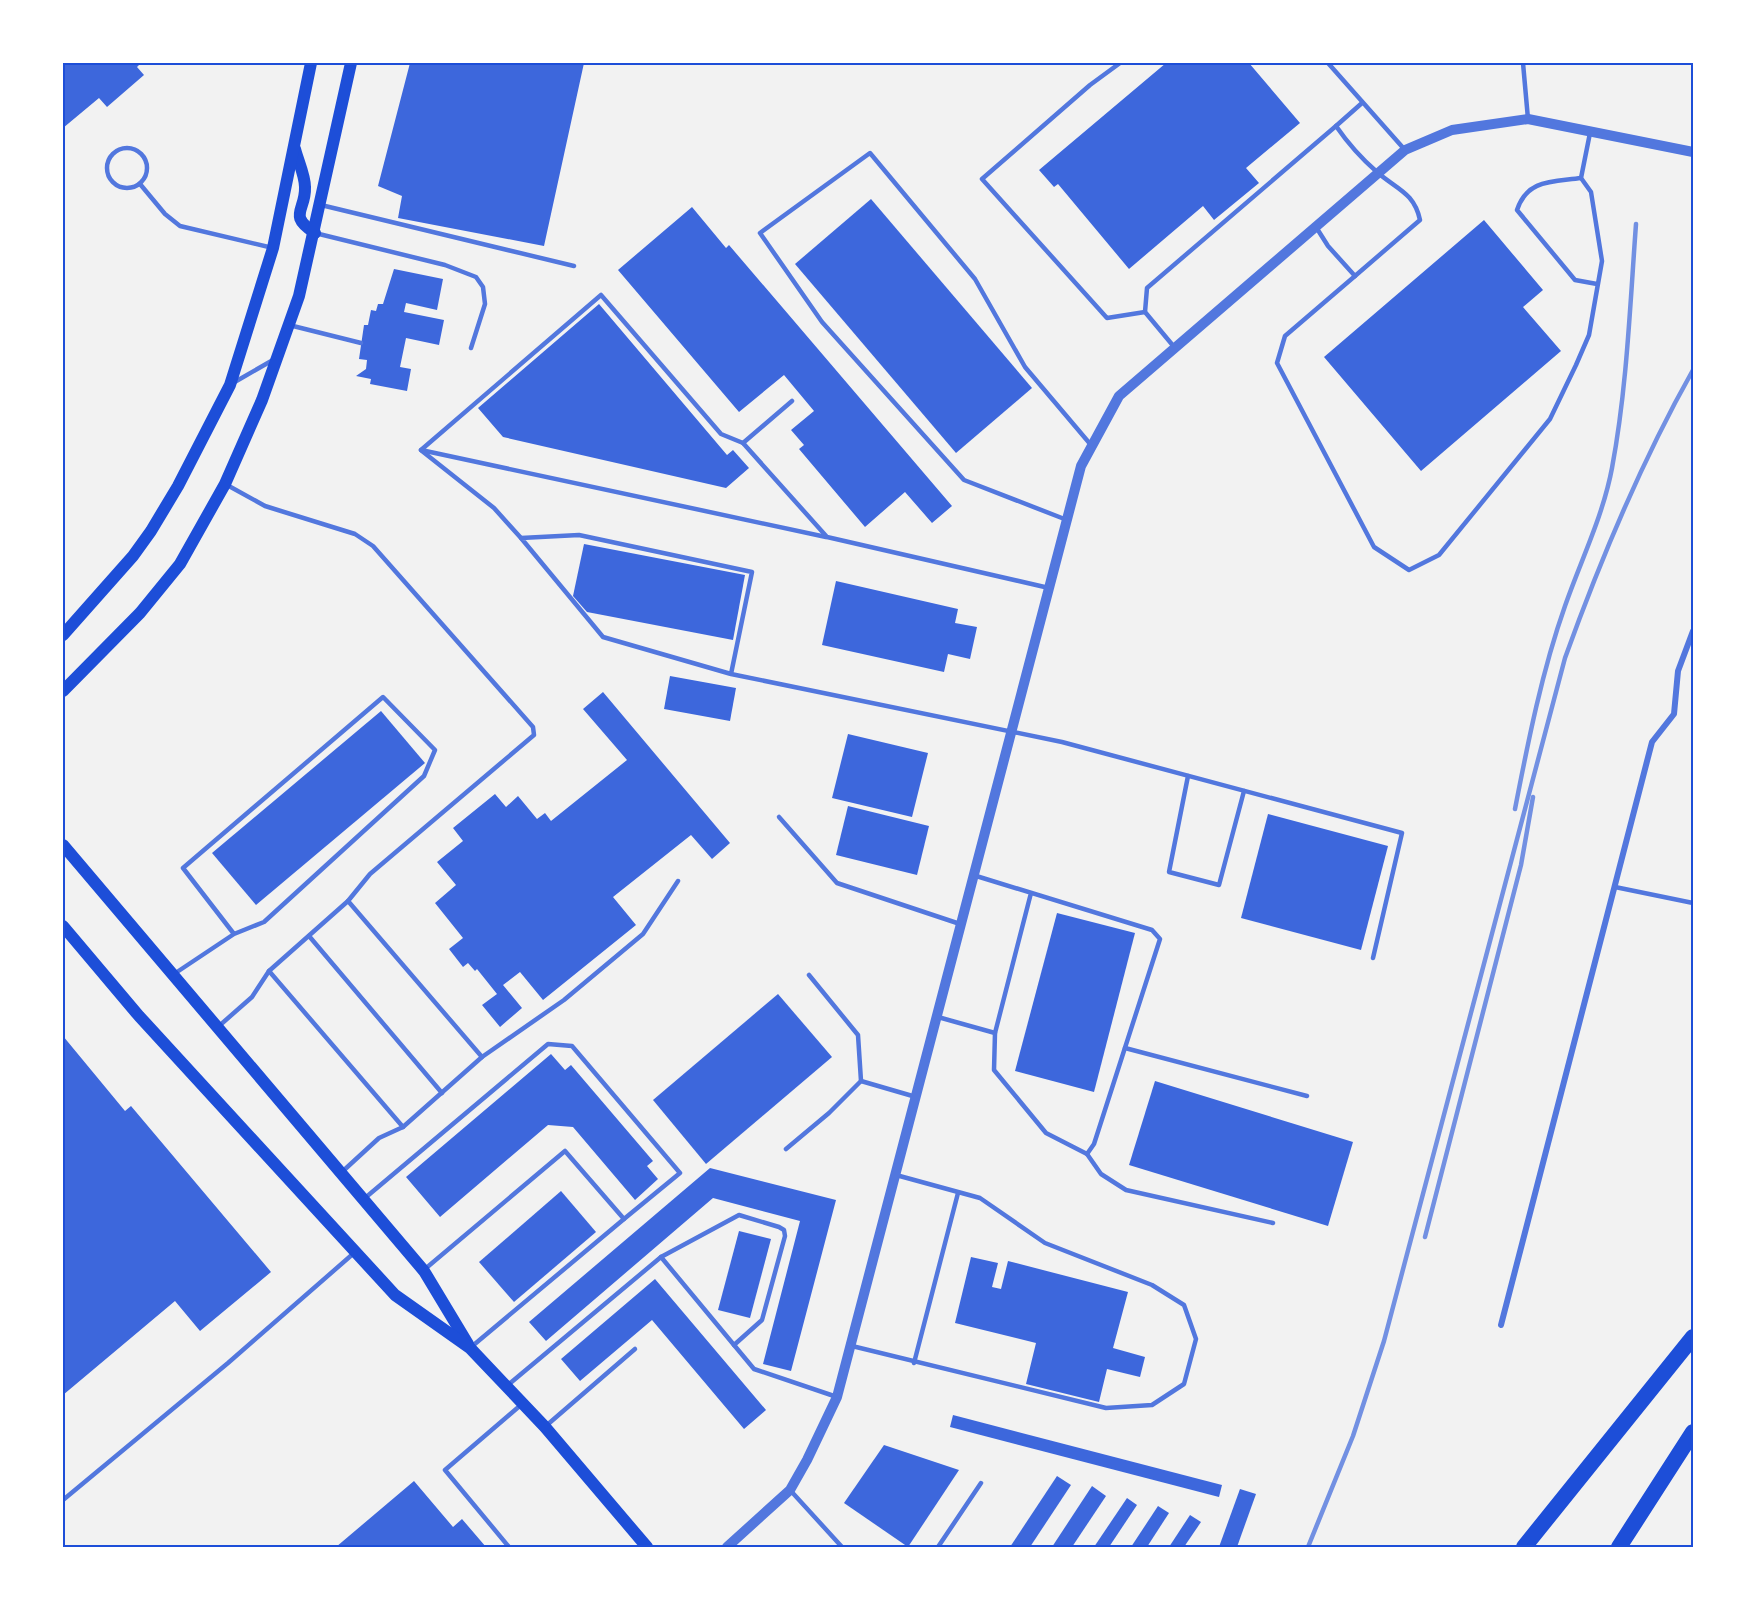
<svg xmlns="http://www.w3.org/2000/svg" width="1756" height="1610" font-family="'Source Sans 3',sans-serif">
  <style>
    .building { fill: #3d67dc }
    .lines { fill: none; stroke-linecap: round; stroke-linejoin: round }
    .service { stroke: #5277de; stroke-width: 4.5 }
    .minor { stroke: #5277de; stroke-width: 6 }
    .tertiary { stroke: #5277de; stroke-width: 10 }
    .secondary { stroke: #1d4ed8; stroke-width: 12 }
    .motorway { stroke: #1d4ed8; stroke-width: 16 }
    .rail { stroke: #7290e2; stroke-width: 4.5 }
    .neatline { fill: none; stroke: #1d4ed8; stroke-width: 2 }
  </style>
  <rect width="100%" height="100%" fill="#f2f2f2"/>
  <!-- building -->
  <g class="building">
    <path d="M 63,63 L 141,63 L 137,67 L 144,75 L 107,107 L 99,98 L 63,128 Z"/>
    <path d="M 410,63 L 584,63 L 544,246 L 398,218 L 402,196 L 378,186 Z"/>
    <path d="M 1166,63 L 1249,63 L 1300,123 L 1246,168 L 1259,183 L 1214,220 L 1203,206 L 1129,269 L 1058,184 L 1054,187 L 1039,170 Z"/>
    <path d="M 871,199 L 1032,388 L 956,453 L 795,264 Z"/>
    <path d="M 692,207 L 726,248 L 729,245 L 952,506 L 932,523 L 905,492 L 865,527 L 799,449 L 804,445 L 791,430 L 814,411 L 784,375 L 739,412 L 618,270 Z"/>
    <path d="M 1484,220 L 1543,290 L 1523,307 L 1561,351 L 1421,471 L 1324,357 Z"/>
    <path d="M 394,269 L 443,279 L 437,310 L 406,303 L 404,312 L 444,320 L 439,345 L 406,338 L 400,367 L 411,369 L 407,391 L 370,384 L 371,379 L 356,376 L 366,369 L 367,360 L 359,359 L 364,325 L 368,325 L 371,310 L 376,311 L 378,304 L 383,304 Z"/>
    <path d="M 599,304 L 727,455 L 733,450 L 749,468 L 726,488 L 503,437 L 478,408 Z"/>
    <path d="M 584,544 L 745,575 L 733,640 L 587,612 L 573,596 Z"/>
    <path d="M 836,581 L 958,609 L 955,623 L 977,627 L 970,659 L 948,654 L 944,672 L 822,645 Z"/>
    <path d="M 670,676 L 736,688 L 730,721 L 664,709 Z"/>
    <path d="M 603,692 L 730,843 L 712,859 L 691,835 L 613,897 L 636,925 L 543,1000 L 520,972 L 503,985 L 522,1008 L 500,1027 L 482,1005 L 497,994 L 477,969 L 475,971 L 468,963 L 463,967 L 449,949 L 463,938 L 435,903 L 456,885 L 437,862 L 463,841 L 453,828 L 495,794 L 506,807 L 518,796 L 537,819 L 545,813 L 551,821 L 627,760 L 583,709 Z"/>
    <path d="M 381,711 L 425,763 L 256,905 L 212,853 Z"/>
    <path d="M 848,734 L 928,753 L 912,817 L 832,798 Z"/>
    <path d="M 848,806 L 929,826 L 917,875 L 836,855 Z"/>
    <path d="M 1268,814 L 1388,846 L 1361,950 L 1241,918 Z"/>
    <path d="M 1057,913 L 1135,933 L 1094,1092 L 1015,1071 Z"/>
    <path d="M 778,994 L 832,1057 L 706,1164 L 653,1100 Z"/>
    <path d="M 63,1036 L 125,1111 L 131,1106 L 271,1272 L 200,1331 L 175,1301 L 63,1395 Z"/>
    <path d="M 551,1054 L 565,1070 L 571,1065 L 653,1161 L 647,1166 L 658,1179 L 635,1200 L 573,1127 L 548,1125 L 440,1217 L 406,1177 Z"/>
    <path d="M 1155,1081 L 1353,1142 L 1328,1226 L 1129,1165 Z"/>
    <path d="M 710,1168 L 836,1200 L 791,1371 L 763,1364 L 800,1221 L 713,1198 L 546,1341 L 529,1322 Z"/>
    <path d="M 561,1191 L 596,1232 L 514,1302 L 479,1262 Z"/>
    <path d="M 739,1231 L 771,1239 L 750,1318 L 718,1310 Z"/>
    <path d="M 971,1257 L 998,1263 L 992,1287 L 1001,1289 L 1008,1261 L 1128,1292 L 1113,1348 L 1145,1357 L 1140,1377 L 1107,1369 L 1099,1402 L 1026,1384 L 1036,1343 L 955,1323 Z"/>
    <path d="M 655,1279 L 766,1410 L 744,1429 L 652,1320 L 580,1381 L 561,1359 Z"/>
    <path d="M 953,1415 L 1222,1485 L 1219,1497 L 950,1427 Z"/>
    <path d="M 884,1445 L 959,1470 L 908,1547 L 844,1503 Z"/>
    <path d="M 1057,1476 L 1071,1485 L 1030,1547 L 1010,1547 Z"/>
    <path d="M 414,1481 L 453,1527 L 462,1519 L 486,1547 L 336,1547 Z"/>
    <path d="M 1092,1486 L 1106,1496 L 1072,1547 L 1052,1547 Z"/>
    <path d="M 1240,1489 L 1256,1494 L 1237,1547 L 1219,1547 Z"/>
    <path d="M 1127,1498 L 1137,1505 L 1109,1547 L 1094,1547 Z"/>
    <path d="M 1158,1506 L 1169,1513 L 1147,1547 L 1131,1547 Z"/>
    <path d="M 1190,1515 L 1201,1522 L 1184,1547 L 1169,1547 Z"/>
  </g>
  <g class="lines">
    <!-- service -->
    <g class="service">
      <path d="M 1120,63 L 1090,85 L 982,179 L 1107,318 L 1145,312"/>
      <path d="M 1328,63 L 1405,150"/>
      <path d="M 1523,63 L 1528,119"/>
      <path d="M 1336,126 L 1362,103"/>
      <circle cx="127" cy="168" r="20"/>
      <path d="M 1581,178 C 1553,182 1527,179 1517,210 L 1575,280 L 1597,284"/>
      <path d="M 140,184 L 165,214 L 180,226 L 273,248"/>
      <path d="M 321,205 L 574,266"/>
      <path d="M 315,233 L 445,265 L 476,277 L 483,287 L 485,304 L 471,348"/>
      <path d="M 1355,276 L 1285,336 L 1277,363 L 1374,547 L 1409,570 L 1439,555 L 1550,419 L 1576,365 L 1589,335 L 1602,261 L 1591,192 L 1581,178 L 1590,133"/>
      <path d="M 289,325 L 361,343"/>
      <path d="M 1175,348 L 1145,312 L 1147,288 L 1336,126 C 1347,142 1362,159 1377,172 C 1396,189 1414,192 1420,220 L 1355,276 L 1328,246 L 1316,227"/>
      <path d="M 233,383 L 273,360"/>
      <path d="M 743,443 L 792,401"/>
      <path d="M 421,450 L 601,295 L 721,434 L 743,443 L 827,537 L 1049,588"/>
      <path d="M 421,450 L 826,537"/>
      <path d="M 422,451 L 494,508 L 521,538"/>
      <path d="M 1067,520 L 964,480 L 822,322 L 760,233 L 870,153 L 975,279 L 1025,367 L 1091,445"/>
      <path d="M 731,674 L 752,572 L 579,535 L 521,538 L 603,637 L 731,674 L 1062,742 L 1402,833 L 1373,958"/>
      <path d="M 1188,776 L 1169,872 L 1219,885 L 1244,791"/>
      <path d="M 779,817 L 837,883 L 960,924"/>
      <path d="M 973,875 L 1152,930 L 1160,939 L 1094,1144 L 1087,1154 L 1046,1133 L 994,1070 L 995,1033 L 1031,893"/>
      <path d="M 1615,887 L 1693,903"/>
      <path d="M 348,901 L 482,1057"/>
      <path d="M 309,936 L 442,1093"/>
      <path d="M 269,971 L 403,1127"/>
      <path d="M 174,974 L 234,934 L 264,922 L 424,776 L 435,750 L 383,697 L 183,868 L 234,934"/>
      <path d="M 938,1017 L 995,1033"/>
      <path d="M 219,1026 L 252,997 L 269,971 L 348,901 L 370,874 L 534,735 L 533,727 L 373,546 L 355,534 L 265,506 L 227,485"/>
      <path d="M 1125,1048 L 1307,1096"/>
      <path d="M 861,1081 L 916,1097"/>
      <path d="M 786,1149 L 829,1113 L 861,1081 L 858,1035 L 809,975"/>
      <path d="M 1087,1154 L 1101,1174 L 1126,1190 L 1273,1223"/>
      <path d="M 343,1171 L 379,1138 L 403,1127 L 482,1057 L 564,1000 L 643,934 L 678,881"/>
      <path d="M 365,1198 L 548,1044 L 572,1046 L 680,1173 L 624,1219 L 565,1151 L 425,1269"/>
      <path d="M 661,1257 L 734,1345"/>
      <path d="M 852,1346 L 1106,1408 L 1152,1405 L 1184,1384 L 1196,1339 L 1184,1305 L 1152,1285 L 1045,1243 L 980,1198 L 896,1175"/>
      <path d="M 470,1348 L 624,1219"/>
      <path d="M 914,1363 L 958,1193"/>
      <path d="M 508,1385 L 661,1257 L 739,1215 L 779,1227 L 784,1230 L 785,1236 L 762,1320 L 734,1345 L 754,1369 L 837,1397"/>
      <path d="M 547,1425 L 635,1349"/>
      <path d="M 790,1490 L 842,1547"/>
      <path d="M 63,1500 L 228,1363 L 354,1253"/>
      <path d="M 509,1547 L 445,1470 L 522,1404"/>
      <path d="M 938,1547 L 981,1483"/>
    </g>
    <!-- minor -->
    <path class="minor" d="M 1501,1325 L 1652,742 L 1674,714 L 1678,671 L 1693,631"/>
    <!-- tertiary -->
    <path class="tertiary" d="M 727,1547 L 790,1490 L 807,1460 L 837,1397 L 1081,466 L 1119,396 L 1405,150 L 1452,130 L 1528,119 L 1693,152"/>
    <!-- secondary -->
    <g class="secondary">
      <path d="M 295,149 C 298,161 305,175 305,187 C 306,211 287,215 315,233"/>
      <path d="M 63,635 L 133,556 L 151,531 L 178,486 L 230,385 L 273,248 L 311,63"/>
      <path d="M 63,691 L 140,613 L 180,564 L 225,484 L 262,400 L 299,296 L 351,63"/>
      <path d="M 63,845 L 424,1271 L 468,1344"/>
      <path d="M 63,926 L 139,1016 L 395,1295 L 470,1348 L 545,1427 L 647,1547"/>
    </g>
    <!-- motorway -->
    <g class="motorway">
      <path d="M 1524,1547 L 1693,1337"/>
      <path d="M 1619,1547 L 1693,1432"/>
    </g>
    <!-- rail -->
    <g class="rail">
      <path d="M 1515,809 C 1528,742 1542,671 1565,606 C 1581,560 1603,516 1612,468 C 1627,388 1630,305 1636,224"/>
      <path d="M 1425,1237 L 1521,865 L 1533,797"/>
      <path d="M 1308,1547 L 1353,1436 L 1384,1341 L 1565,658 C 1601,558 1641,462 1693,370"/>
    </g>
  </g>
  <!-- border -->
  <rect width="1756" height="1610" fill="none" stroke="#ffffff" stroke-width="129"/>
  <rect x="64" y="64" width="1628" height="1482" class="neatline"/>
</svg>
